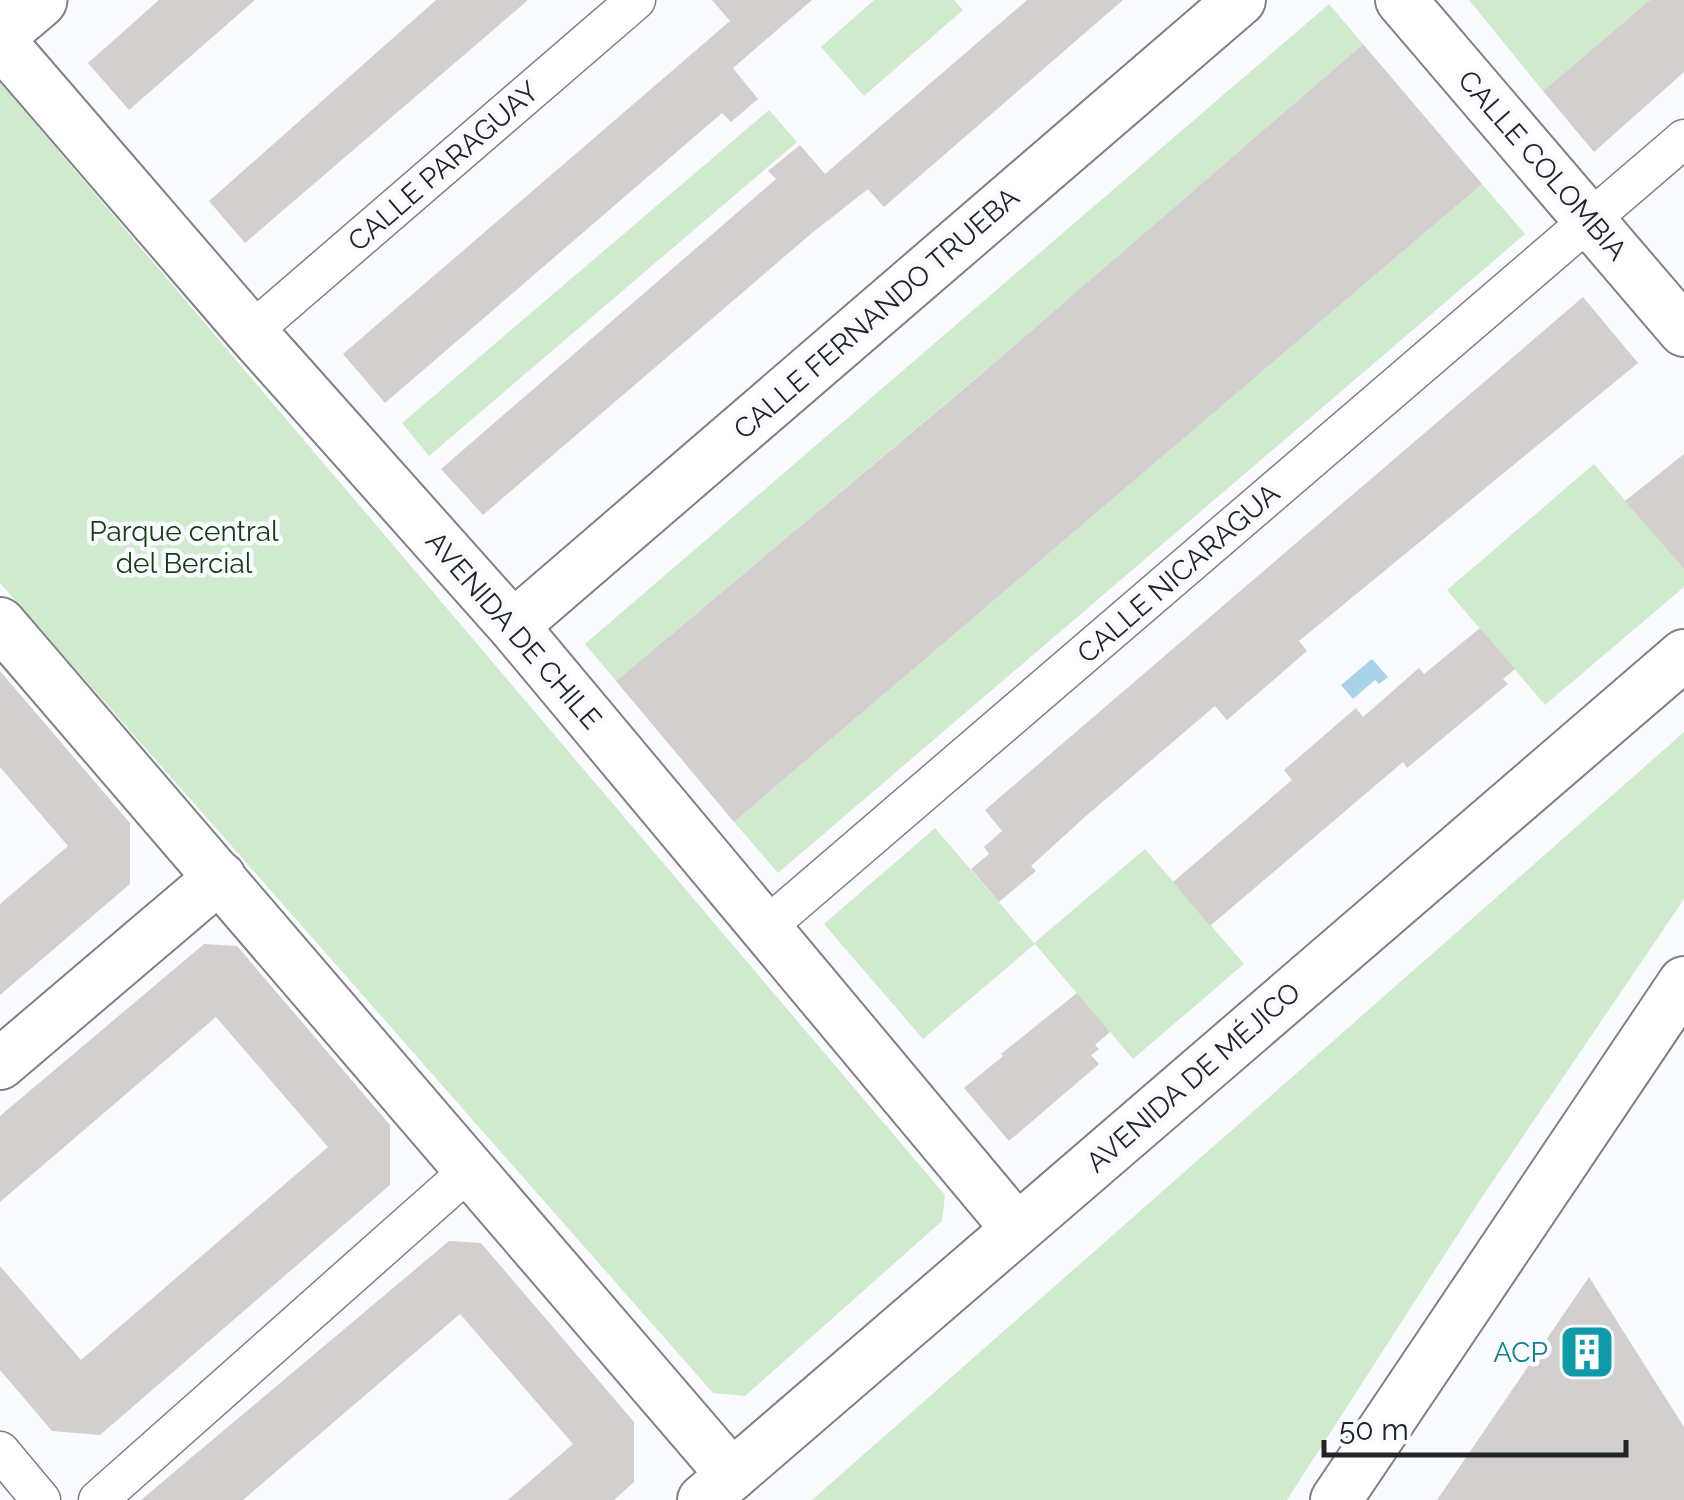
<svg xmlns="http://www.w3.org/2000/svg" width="1684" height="1500" font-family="Raleway,sans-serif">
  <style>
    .green { fill: #d0eace }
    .water { fill: #a9d3e8 }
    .building { fill: #d3cfce }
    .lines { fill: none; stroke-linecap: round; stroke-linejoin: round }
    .pedestrian-casing { stroke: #7f8184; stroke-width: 41 }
    .minor-casing { stroke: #7f8184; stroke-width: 54 }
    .tertiary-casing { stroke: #7f8184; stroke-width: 59 }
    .pedestrian { stroke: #fff; stroke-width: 38 }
    .minor { stroke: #fff; stroke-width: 50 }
    .tertiary { stroke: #fff; stroke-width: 55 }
    .labels { text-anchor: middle; stroke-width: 9; stroke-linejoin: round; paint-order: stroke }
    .street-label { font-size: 28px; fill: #232425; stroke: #f9fbfe }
    .park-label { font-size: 28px; fill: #133c11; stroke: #f9fbfe }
    .culture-label { font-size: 28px; fill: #0d838f; stroke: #f9fbfe; text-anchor: end }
  </style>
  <rect width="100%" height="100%" fill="#f9fbfe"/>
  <!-- green -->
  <g class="green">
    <path d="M 874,0 L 954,0 L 963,10 L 864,96 L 821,47 Z"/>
    <path d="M 1469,0 L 1650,0 L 1543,91 Z"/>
    <path d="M 1329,4 L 1363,44 L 1001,357 L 616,681 L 585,644 Z"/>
    <path d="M 0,82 L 945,1195 L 942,1221 L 745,1396 L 713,1393 L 0,583 Z"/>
    <path d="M 769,110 L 797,142 L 429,456 L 402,423 Z"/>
    <path d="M 1482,184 L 1525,234 L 778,873 L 734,822 Z"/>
    <path d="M 1594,464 L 1684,569 L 1684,587 L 1545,705 L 1447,590 Z"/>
    <path d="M 1684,732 L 1684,899 L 1480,1200 L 1287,1500 L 812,1500 Z"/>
    <path d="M 935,828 L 1034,943 L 1145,849 L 1244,964 L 1133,1059 L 1035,944 L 923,1039 L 824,924 Z"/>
  </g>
  <!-- water -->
  <path class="water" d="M 1372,659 L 1388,677 L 1379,684 L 1375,680 L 1353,699 L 1341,685 Z"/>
  <!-- building -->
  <g class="building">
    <path d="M 159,0 L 255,0 L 129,110 L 88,63 Z"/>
    <path d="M 436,0 L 528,0 L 245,243 L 209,201 Z"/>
    <path d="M 712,0 L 812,0 L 733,68 L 758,99 L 731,122 L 722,113 L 385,403 L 343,354 L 730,21 Z"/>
    <path d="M 1027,0 L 1123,0 L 884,207 L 868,189 L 812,233 L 483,515 L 441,469 L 776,179 L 768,171 L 800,145 L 825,174 Z"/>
    <path d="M 1650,0 L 1684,0 L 1684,72 L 1594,152 L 1543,91 Z"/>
    <path d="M 1363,44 L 1482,184 L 734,822 L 616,681 L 979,376 Z"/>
    <path d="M 1583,297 L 1638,363 L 1299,641 L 1307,651 L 1227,720 L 1215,706 L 1086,816 L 1031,866 L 1036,871 L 999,902 L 971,869 L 989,854 L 984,847 L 1002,831 L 985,810 Z"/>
    <path d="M 1684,454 L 1684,569 L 1625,501 Z"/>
    <path d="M 1480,628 L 1515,669 L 1503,679 L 1508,684 L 1407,768 L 1403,762 L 1210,926 L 1173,882 L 1292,780 L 1284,770 L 1356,708 L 1363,717 L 1419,668 L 1424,674 Z"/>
    <path d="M 0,671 L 130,823 L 130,884 L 0,995 L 0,904 L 68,846 L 0,767 Z"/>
    <path d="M 204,944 L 237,946 L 390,1125 L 390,1185 L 100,1435 L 52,1431 L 0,1370 L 0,1266 L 81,1360 L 328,1147 L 216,1017 L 0,1202 L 0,1116 Z"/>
    <path d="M 1077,993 L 1110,1032 L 1095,1045 L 1099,1049 L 1091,1055 L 1099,1064 L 1009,1141 L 964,1088 L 1003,1056 L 1001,1054 Z"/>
    <path d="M 449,1241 L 481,1243 L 634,1422 L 634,1482 L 614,1500 L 508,1500 L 573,1444 L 460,1314 L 243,1500 L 141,1500 Z"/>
    <path d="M 1589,1277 L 1684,1427 L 1684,1500 L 1437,1500 Z"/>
  </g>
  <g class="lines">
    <!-- pedestrian casing -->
    <g class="pedestrian-casing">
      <g id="pedestrian">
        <path d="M 251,332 L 636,0"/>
        <path d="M 765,928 L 1684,139"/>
        <path d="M 0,1451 L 41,1500"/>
        <path d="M 98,1500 L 471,1169"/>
      </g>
    </g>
    <!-- minor casing -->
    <g class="minor-casing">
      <g id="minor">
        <path d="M 1401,0 L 1684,331"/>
        <path d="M 0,41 L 251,332 L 513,626 L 1017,1229"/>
        <path d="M 0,623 L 732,1475"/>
        <path d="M 513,626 L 1240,0"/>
        <path d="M 0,1064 L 220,877"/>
        <path d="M 703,1500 L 1684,655"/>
        <path d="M 1336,1500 L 1684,982"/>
      </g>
    </g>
    <!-- tertiary casing -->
    <g class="tertiary-casing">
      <path id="tertiary" d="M 0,33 L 39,0"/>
    </g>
    <!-- pedestrian -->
    <use href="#pedestrian" class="pedestrian"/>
    <!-- minor -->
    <use href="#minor" class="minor"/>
    <!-- tertiary -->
    <use href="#tertiary" class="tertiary"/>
  </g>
  <!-- icons -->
  <defs>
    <g id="building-square" transform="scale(2.875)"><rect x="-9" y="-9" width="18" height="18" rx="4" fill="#0f9aa8" stroke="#f9fbfe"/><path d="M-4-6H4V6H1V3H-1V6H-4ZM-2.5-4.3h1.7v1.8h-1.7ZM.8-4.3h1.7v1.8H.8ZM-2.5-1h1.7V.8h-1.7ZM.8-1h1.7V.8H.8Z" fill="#fff"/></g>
  </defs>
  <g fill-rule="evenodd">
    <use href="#building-square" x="1587" y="1352"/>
  </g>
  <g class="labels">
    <!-- street labels -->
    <g class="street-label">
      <text transform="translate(1543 165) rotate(49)" y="10">CALLE COLOMBIA</text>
      <text transform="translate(443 166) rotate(-41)" y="10">CALLE PARAGUAY</text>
      <text transform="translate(876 313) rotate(-41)" y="10">CALLE FERNANDO TRUEBA</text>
      <text transform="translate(1178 573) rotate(-41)" y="10">CALLE NICARAGUA</text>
      <text transform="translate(514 630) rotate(49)" y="10">AVENIDA DE CHILE</text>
      <text transform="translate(1193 1077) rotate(-41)" y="10">AVENIDA DE MÉJICO</text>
    </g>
    <!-- park labels -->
    <g class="park-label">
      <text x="184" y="541">Parque central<tspan x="184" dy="32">del Bercial</tspan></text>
    </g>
    <!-- culture labels -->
    <g class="culture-label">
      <text x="1548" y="1362">ACP</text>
    </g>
  </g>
  <!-- scale -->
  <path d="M1324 1440v15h302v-15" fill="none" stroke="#232425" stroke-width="5"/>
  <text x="1339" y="1440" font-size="30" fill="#232425" stroke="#f9fbfe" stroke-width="8" paint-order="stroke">50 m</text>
</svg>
